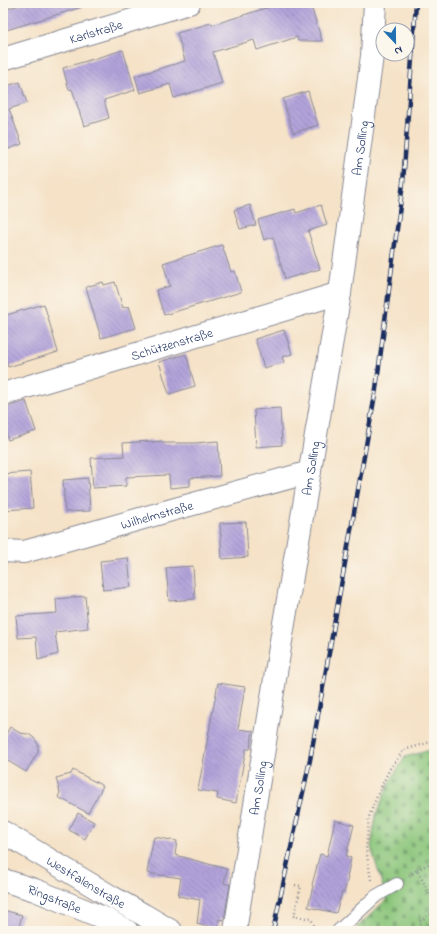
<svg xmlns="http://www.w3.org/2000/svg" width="437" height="934" font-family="'Indie Flower',sans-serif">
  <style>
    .cemetery { fill: url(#cemetery-stones); stroke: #527a6c }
    .building { fill: url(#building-back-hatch) }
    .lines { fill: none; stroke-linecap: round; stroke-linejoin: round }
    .service-casing { stroke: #888892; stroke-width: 14 }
    .minor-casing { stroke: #888892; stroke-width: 24 }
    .path { stroke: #888892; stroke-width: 2.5; stroke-dasharray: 1 3; stroke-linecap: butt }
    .service { stroke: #fff; stroke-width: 12 }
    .minor { stroke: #fff; stroke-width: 22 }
    .rail-casing { stroke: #1b2f5e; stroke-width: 4.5 }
    .rail { stroke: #fbf7ec; stroke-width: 3; stroke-dasharray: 9; stroke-linecap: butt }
    .labels { text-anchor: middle; stroke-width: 4; stroke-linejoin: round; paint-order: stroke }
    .street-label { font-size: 13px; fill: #1b2f5e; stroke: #fbf7ec }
  </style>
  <defs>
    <pattern id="cemetery-stones" width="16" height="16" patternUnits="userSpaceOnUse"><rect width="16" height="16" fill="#8ac57a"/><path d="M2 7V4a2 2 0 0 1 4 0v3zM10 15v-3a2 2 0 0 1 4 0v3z" fill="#70a067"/></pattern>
    <pattern id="building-back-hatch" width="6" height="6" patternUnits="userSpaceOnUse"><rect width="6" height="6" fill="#b2a3da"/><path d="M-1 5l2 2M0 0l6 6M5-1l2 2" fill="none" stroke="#9085b4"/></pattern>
  </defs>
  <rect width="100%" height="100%" fill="#fbf7ec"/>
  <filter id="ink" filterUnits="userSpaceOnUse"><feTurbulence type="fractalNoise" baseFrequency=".025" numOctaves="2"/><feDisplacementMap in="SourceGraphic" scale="8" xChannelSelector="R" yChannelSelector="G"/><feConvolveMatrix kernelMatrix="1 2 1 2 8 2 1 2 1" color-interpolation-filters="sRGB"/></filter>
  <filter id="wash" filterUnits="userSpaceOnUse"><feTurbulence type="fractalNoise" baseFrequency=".012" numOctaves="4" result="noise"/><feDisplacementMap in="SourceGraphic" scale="16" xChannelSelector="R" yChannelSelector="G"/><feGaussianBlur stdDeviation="0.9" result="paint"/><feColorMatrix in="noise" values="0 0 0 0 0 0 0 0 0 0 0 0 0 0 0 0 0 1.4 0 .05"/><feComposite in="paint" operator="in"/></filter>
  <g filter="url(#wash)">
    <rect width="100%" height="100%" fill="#f5e2c7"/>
    <!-- cemetery -->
    <path class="cemetery" d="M 434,749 L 434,931 L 353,931 L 386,900 L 383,887 L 371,847 L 376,815 L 389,783 L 405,757 Z"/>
    <g id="blocks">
      <!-- building -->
      <g class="building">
        <path d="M 26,3 L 81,3 L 82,7 L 3,31 L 3,10 Z"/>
        <path d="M 282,3 L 310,3 L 322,41 L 298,41 L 297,37 L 257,50 L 254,40 L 213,52 L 222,83 L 174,98 L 170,84 L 140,93 L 135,76 L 185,61 L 177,33 L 211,23 L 212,25 Z"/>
        <path d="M 123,50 L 135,90 L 104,100 L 109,118 L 84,126 L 72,89 L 69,90 L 63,68 Z"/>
        <path d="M 20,82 L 27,103 L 9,109 L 22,144 L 3,151 L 3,87 Z"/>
        <path d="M 308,91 L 318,125 L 293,133 L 283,99 Z"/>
        <path d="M 250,205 L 256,225 L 240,229 L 234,210 Z"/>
        <path d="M 321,205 L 327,225 L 308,231 L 320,269 L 285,279 L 273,237 L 264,240 L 258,220 L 295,209 L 296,213 Z"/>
        <path d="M 222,245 L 231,272 L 235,271 L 241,292 L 164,315 L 156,290 L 170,286 L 163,263 Z"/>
        <path d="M 103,282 L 104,285 L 115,282 L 123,308 L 129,306 L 136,328 L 101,338 L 86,287 Z"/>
        <path d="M 44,304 L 58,352 L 8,367 L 3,350 L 3,316 Z"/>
        <path d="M 284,330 L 292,354 L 282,357 L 284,362 L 264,368 L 255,339 Z"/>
        <path d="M 186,354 L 195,386 L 169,394 L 159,362 Z"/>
        <path d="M 26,401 L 36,431 L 8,440 L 3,425 L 3,408 Z"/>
        <path d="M 280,408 L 282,445 L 256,447 L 254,410 Z"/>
        <path d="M 150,441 L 151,442 L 162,441 L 162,443 L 195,443 L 218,441 L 220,476 L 190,478 L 190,486 L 170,488 L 169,475 L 126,477 L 126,486 L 93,488 L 91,458 L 124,456 L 123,443 Z"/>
        <path d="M 30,472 L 33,508 L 5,510 L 3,474 Z"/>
        <path d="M 88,478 L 90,511 L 65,512 L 63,480 Z"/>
        <path d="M 246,522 L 248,557 L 222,559 L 220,523 Z"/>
        <path d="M 128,558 L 131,587 L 103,590 L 100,561 Z"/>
        <path d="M 193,566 L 195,599 L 169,601 L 166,568 Z"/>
        <path d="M 85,596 L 88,628 L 55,632 L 58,654 L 38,660 L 36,637 L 18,638 L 16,616 L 57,613 L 56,599 Z"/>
        <path d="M 218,683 L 245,687 L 238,729 L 253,731 L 250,749 L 246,749 L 236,803 L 217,799 L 218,793 L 198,790 Z"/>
        <path d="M 10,727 L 20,733 L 28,734 L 30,735 L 34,738 L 38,744 L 38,752 L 26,772 L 3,758 L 3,739 Z"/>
        <path d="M 73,770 L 103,786 L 88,813 L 58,797 L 60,793 L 56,778 L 71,774 Z"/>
        <path d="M 78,813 L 94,822 L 85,839 L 69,830 Z"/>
        <path d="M 335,820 L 354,825 L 346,856 L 351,858 L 347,877 L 348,877 L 344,893 L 342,892 L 336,913 L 308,907 L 313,886 L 312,885 L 320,854 L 327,856 Z"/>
        <path d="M 154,837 L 177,841 L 175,855 L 227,869 L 224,883 L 230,885 L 224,920 L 219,919 L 217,929 L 197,924 L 200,900 L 178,896 L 181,878 L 147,873 Z"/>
        <path d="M 3,910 L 22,915 L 18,931 L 3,931 Z"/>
      </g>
    </g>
  </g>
  <g filter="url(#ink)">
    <use href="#blocks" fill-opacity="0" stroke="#888892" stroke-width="1"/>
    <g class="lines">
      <!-- service casing -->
      <g class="service-casing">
        <path id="service" d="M 338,931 L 376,896 L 397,884"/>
      </g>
      <!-- minor casing -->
      <g class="minor-casing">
        <g id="minor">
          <path id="s1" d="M 3,59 L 189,3"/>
          <path id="s2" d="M 3,394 L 340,293"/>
          <path id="s3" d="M 3,551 L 24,552 L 175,509 L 310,472"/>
          <path id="s4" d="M 3,832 L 110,896 L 144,915 L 171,931"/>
          <path id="s5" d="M 3,880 L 35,890 L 106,919 L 127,931"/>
          <path id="s6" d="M 235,931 L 281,641 L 340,293 L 372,56 L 375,3"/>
        </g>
      </g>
      <!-- path -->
      <g class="path">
        <path d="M 417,870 L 434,861"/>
        <path d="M 409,876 L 417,870 L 434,902"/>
        <path d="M 371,880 L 366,849 L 369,817 L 377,796 L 389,770 L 404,750 L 434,741"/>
        <path d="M 295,885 L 301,886 L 294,916 L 311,919 L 317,931"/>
        <path d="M 425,931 L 419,922 L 434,912"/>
      </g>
      <!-- service -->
      <use href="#service" class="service"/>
      <!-- minor -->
      <use href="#minor" class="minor"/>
      <!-- rail casing -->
      <g class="rail-casing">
        <path id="rail" d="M 273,931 L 310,760 L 376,389 L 403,183 L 416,3"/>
      </g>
      <!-- rail -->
      <use href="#rail" class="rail"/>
    </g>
  </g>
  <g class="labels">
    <!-- street labels -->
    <g class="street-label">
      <text dy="5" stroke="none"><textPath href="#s1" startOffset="97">Karlstraße</textPath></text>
      <text dy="5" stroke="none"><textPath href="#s6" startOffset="793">Am Solling</textPath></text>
      <text dy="5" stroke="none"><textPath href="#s2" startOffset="176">Schützenstraße</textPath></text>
      <text dy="5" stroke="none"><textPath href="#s6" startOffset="469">Am Solling</textPath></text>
      <text dy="5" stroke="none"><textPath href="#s3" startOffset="159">Wilhelmstraße</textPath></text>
      <text dy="5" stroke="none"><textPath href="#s6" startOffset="145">Am Solling</textPath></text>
      <text dy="5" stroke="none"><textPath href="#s4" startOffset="97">Westfalenstraße</textPath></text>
      <text dy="5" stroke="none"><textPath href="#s5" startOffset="55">Ringstraße</textPath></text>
    </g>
  </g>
  <!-- margin -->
  <rect width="437" height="934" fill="none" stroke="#fbf7ec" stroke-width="16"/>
  <!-- north arrow -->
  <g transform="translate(395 42) rotate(158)"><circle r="19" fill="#fbf7ec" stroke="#a1a7b3"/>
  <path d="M0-3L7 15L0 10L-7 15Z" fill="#1f6fb2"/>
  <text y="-6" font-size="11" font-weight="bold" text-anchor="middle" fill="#1b2f5e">N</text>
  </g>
</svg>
